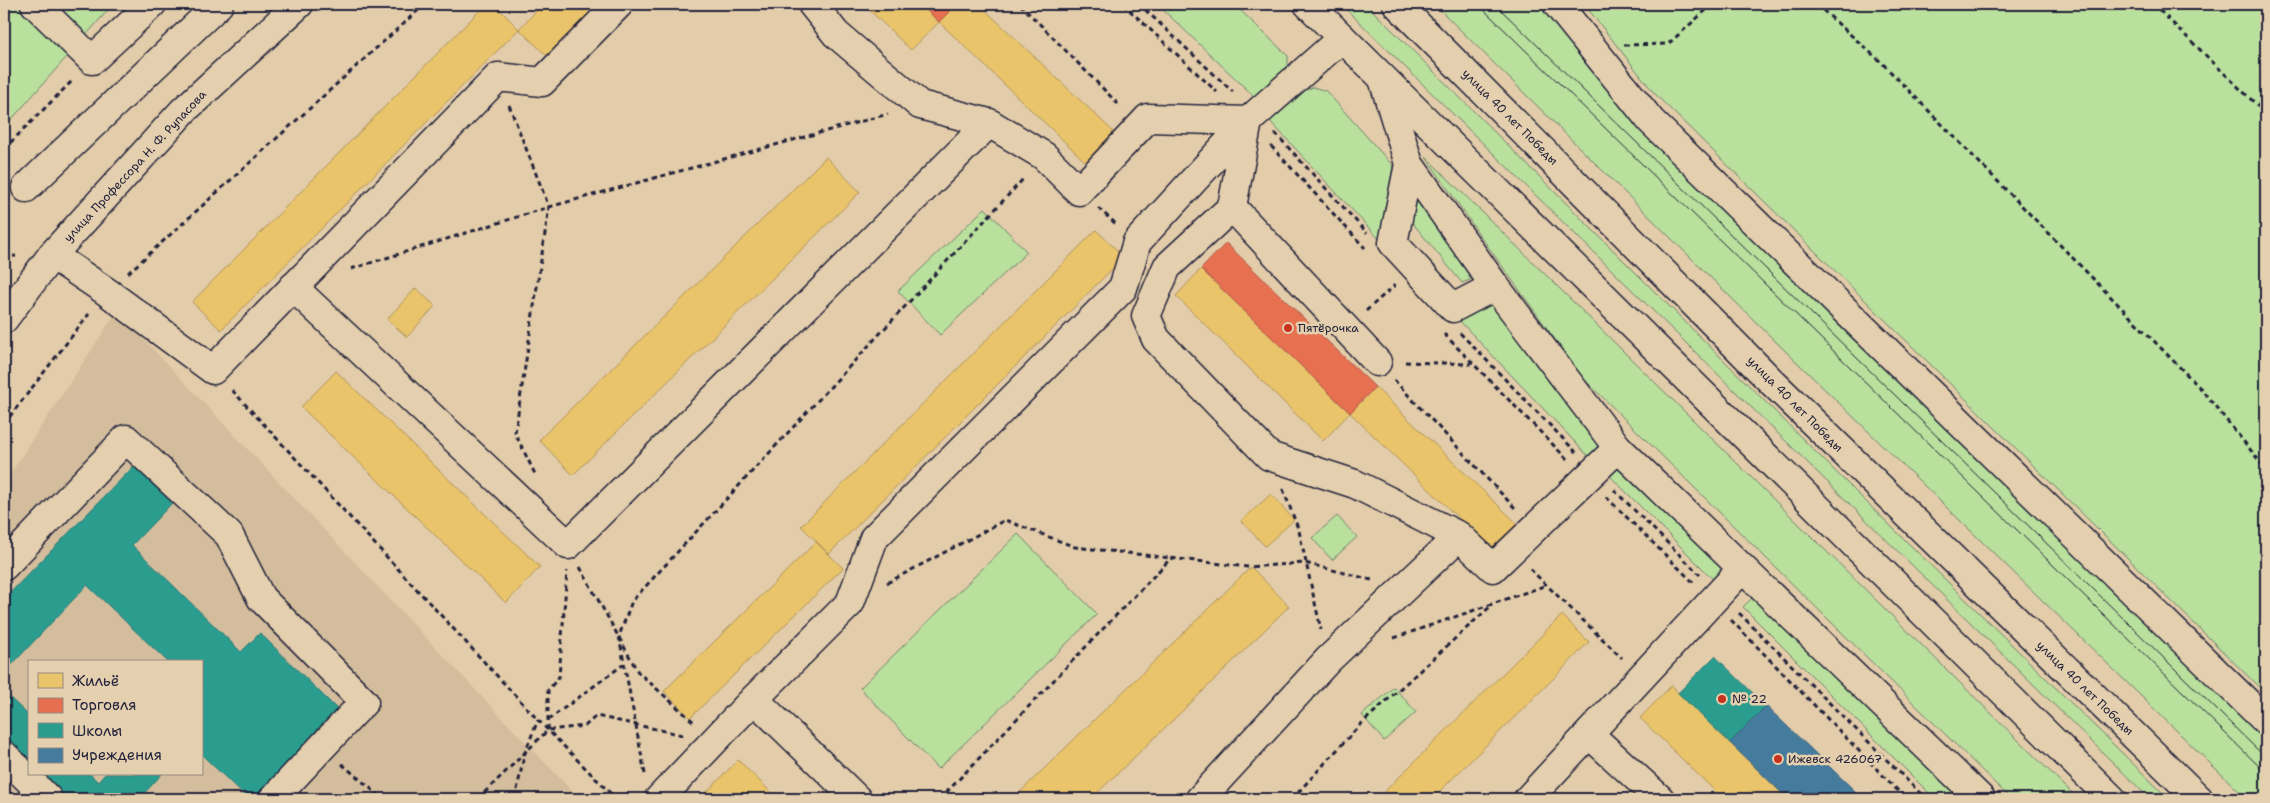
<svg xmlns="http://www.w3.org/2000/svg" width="2270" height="803" font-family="'Shantell Sans',sans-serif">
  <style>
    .built { fill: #d4bd9c; fill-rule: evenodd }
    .green { fill: #b9e09c; stroke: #6e816c }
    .homes { fill: #e9c46a; stroke: #ad935c }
    .shops { fill: #e76f51; stroke: #ac584a }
    .schools { fill: #2a9d8f; stroke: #287876 }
    .public { fill: #457b9d; stroke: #3a6080 }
    .industry { fill: #8a817c; stroke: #6b6468 }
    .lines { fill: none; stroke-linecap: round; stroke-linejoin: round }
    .minor-casing { stroke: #22223b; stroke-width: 31 }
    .major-casing { stroke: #22223b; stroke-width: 31 }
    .path { stroke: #22223b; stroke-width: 3; stroke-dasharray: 5 4; stroke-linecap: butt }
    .minor { stroke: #e4cfae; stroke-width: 28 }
    .major { stroke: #e4cfae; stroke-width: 28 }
    .tram { stroke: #22223b; stroke-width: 1 }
    .poi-dot { fill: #c8321e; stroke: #e4cfae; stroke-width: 2 }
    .labels { text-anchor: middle; stroke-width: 5; stroke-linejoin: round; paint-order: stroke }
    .street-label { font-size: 12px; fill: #22223b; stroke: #e4cfae }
    .poi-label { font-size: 12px; fill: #22223b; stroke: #e4cfae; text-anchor: start }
  </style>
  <rect width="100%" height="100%" fill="#e3cca9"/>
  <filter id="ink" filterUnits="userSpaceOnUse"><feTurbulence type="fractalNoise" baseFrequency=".02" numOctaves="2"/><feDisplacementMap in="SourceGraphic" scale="10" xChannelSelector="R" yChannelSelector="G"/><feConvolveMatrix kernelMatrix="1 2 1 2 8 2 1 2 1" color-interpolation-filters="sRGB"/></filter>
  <g filter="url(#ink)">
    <!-- built -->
    <path class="built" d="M 117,311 L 521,738 L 580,799 L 4,799 L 4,483 ZM 29,662 L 201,662 L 201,774 L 29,774 Z"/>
    <!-- green -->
    <g class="green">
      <path d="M 4,4 L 104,4 L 109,9 L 4,128 Z"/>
      <path d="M 1157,4 L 1234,4 L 1288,56 L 1288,71 L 1258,100 Z"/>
      <path d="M 1341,4 L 1366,4 L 1852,488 L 2169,799 L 2150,799 Z"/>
      <path d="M 1434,4 L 1548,4 L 2099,574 L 2266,736 L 2266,799 L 2247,799 L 1770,336 Z"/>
      <path d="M 1584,4 L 2266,4 L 2266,694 L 1655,94 Z"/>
      <path d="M 1313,87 L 1326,91 L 1393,166 L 1380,240 L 1269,120 L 1301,92 Z"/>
      <path d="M 1426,157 L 2078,799 L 2011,799 L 1583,378 L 1481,237 Z"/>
      <path d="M 1413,188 L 1479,276 L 1462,283 L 1406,215 Z"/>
      <path d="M 985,208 L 1027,252 L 940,335 L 898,291 Z"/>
      <path d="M 1494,299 L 1608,447 L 1593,461 L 1454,315 Z"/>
      <path d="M 1620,461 L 1729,568 L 1716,582 L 1607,473 Z"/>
      <path d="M 1337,516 L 1357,537 L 1332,560 L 1312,538 Z"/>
      <path d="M 1018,534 L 1097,614 L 938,769 L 860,688 Z"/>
      <path d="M 1757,593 L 1968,799 L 1935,799 L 1743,607 Z"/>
      <path d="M 1394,687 L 1416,712 L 1384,741 L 1362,715 Z"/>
    </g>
    <!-- homes -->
    <g class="homes">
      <path d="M 486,4 L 494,4 L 519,29 L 221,330 L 192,302 Z"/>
      <path d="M 543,4 L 602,4 L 549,58 L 519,29 Z"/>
      <path d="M 863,4 L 920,4 L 939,22 L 911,50 Z"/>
      <path d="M 957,4 L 979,4 L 1120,138 L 1092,168 L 939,22 Z"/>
      <path d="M 826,157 L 860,192 L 573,475 L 539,440 Z"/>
      <path d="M 1096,230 L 1124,257 L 829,554 L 801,526 Z"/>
      <path d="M 1201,269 L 1350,413 L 1323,441 L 1176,296 Z"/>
      <path d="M 416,288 L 435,306 L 407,337 L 387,319 Z"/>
      <path d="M 336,371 L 540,567 L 506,603 L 301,407 Z"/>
      <path d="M 1375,387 L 1525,531 L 1500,558 L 1350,413 Z"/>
      <path d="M 1271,494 L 1294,520 L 1265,546 L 1241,521 Z"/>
      <path d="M 816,542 L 843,568 L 690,718 L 664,691 Z"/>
      <path d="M 1251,567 L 1289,606 L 1202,692 L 1091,799 L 1013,799 Z"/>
      <path d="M 1562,615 L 1589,642 L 1554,678 L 1432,799 L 1377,799 Z"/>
      <path d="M 1672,685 L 1678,693 L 1788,799 L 1723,799 L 1640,718 Z"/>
      <path d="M 738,760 L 778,799 L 711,799 L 705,794 Z"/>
    </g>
    <!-- shops -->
    <g class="shops">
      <path d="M 920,4 L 957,4 L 939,22 Z"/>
      <path d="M 1226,243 L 1375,387 L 1350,413 L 1201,269 Z"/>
    </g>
    <!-- schools -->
    <g class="schools">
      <path d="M 135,465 L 173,502 L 132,545 L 241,652 L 260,633 L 343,715 L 261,799 L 248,799 L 201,754 L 201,662 L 168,662 L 87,585 L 4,673 L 4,599 Z"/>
      <path d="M 1715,656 L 1766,706 L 1730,743 L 1678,693 Z"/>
      <path d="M 4,692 L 29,716 L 29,769 L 4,744 Z"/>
      <path d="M 34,774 L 90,774 L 98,782 L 105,774 L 162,774 L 139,799 L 60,799 Z"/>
    </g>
    <!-- public -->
    <path class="public" d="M 1766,706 L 1856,792 L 1848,799 L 1788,799 L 1730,743 Z"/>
    <!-- industry -->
    <path class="industry" d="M 104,4 L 115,4 L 109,9 Z"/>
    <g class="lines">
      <!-- minor casing -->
      <g class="minor-casing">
        <g id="minor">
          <path d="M 35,4 L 92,60 L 152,4"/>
          <path d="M 812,4 L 836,34 L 920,105 L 989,123 L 1044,156 L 1079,191 L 1148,118 L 1248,121 L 1232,207 L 1167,267 L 1146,316 L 1156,339 L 1269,456 L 1355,484 L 1459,536 L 1493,568 L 1618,448"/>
          <path d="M 1557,4 L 1651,121 L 2266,721"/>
          <path d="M 1383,79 L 1409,164 L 1495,286 L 1618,448 L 1981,799"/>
          <path d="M 1409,164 L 1393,243 L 1453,308 L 1495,286"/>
          <path d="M 26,188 L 219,4"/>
          <path d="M 1232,207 L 1377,362"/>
          <path d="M 52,255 L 107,292 L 213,370 L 498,77 L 542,82 L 619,4"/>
          <path d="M 293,287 L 568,545 L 989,123"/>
          <path d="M 4,319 L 52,255 L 183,111 L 299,4"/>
          <path d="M 4,566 L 126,439 L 229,535 L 261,598 L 364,702 L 273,799"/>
          <path d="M 754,699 L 857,799"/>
          <path d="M 1589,734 L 1660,799"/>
          <path d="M 4,755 L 48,799"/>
          <path d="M 659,799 L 754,699 L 850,603 L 874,538 L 1123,288 L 1137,242 L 1248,121 L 1342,38"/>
          <path d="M 1200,799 L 1328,660 L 1459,536"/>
          <path d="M 1528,799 L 1742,569"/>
        </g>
      </g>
      <!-- major casing -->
      <g class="major-casing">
        <g id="major">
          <path d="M 1308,4 L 2112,799"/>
          <path d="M 1397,4 L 1772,382 L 2199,799"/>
        </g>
      </g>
      <!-- path -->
      <g class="path">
        <path d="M 773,4 L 786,10"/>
        <path d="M 1020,4 L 1121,107"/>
        <path d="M 1123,4 L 1217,92"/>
        <path d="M 1139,4 L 1233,92"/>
        <path d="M 1816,4 L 1880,61 L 2202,390 L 2266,469"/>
        <path d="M 2153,4 L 2266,114"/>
        <path d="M 1624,45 L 1668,44 L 1713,4"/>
        <path d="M 509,105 L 549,207 L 515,433 L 535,474"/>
        <path d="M 1275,133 L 1367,233"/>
        <path d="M 1271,146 L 1365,248"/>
        <path d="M 4,149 L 73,80"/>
        <path d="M 1098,208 L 1116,224"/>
        <path d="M 4,257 L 16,256"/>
        <path d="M 351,269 L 549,207 L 888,114"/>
        <path d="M 128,273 L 425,4"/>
        <path d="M 1366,311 L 1395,285"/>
        <path d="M 1460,333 L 1576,452"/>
        <path d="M 1444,334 L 1567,459"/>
        <path d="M 1405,362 L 1471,364"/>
        <path d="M 1394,380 L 1515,508"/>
        <path d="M 232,390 L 538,720 L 616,799"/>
        <path d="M 4,424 L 89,314"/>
        <path d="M 1283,489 L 1299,531 L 1321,630"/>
        <path d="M 1614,490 L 1700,575"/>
        <path d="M 1606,497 L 1693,582"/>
        <path d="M 580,567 L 638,672 L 695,723"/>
        <path d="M 1530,569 L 1622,658"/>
        <path d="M 887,583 L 1005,520 L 1075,547 L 1248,567 L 1305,563 L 1372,580"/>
        <path d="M 1739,613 L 1926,799"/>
        <path d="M 1731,620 L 1906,799"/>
        <path d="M 1394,638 L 1547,585"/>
        <path d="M 548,720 L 624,664"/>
        <path d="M 548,730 L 548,690 L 559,677 L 567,571"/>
        <path d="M 342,764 L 383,799"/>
        <path d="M 645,774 L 619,636 L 632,601 L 1025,177"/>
        <path d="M 478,799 L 548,730 L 585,726 L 596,716 L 683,735"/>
        <path d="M 515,799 L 525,752 L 538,720"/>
        <path d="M 940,799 L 1171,558"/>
        <path d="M 1292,799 L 1360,725 L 1492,605"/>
      </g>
      <!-- minor -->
      <use href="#minor" class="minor"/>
      <!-- major -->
      <use href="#major" class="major"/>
      <!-- tram -->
      <g class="tram">
        <path d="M 1478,4 L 2266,773"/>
        <path d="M 1495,4 L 2266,758"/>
      </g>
    </g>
  </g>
  <!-- markers -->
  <g class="poi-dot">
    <circle cx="1288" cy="328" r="5"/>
    <circle cx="1722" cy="699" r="5"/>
    <circle cx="1778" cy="759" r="5"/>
  </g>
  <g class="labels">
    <!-- street labels -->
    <g class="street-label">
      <text transform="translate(1510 117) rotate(45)" y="4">улица 40 лет Победы</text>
      <text transform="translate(135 166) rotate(-47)" y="4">улица Профессора Н. Ф. Рупасова</text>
      <text transform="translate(1795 404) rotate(45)" y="4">улица 40 лет Победы</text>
      <text transform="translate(2085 688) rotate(44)" y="4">улица 40 лет Победы</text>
    </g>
    <!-- poi labels -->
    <g class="poi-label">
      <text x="1298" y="332">Пятёрочка</text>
      <text x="1732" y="703">№ 22</text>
      <text x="1788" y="763">Ижевск 426067</text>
    </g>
  </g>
  <!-- margin -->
  <rect width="2270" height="803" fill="none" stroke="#e4cfae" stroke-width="20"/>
  <rect x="10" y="10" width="2250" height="783" fill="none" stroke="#22223b" stroke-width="2" filter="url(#ink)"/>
  <!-- legend -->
  <rect x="28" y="660" width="175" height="115" fill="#e4cfae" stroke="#968a80"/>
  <rect x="38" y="673" width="25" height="15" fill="#e9c46a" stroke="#968a80"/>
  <text x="72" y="686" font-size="15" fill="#22223b">Жильё</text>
  <rect x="38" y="698" width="25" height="15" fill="#e76f51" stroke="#968a80"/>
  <text x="72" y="710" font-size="15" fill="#22223b">Торговля</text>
  <rect x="38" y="723" width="25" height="15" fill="#2a9d8f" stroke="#968a80"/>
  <text x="72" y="736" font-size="15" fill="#22223b">Школы</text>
  <rect x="38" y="748" width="25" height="15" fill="#457b9d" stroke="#968a80"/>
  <text x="72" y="760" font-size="15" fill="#22223b">Учреждения</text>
</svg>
